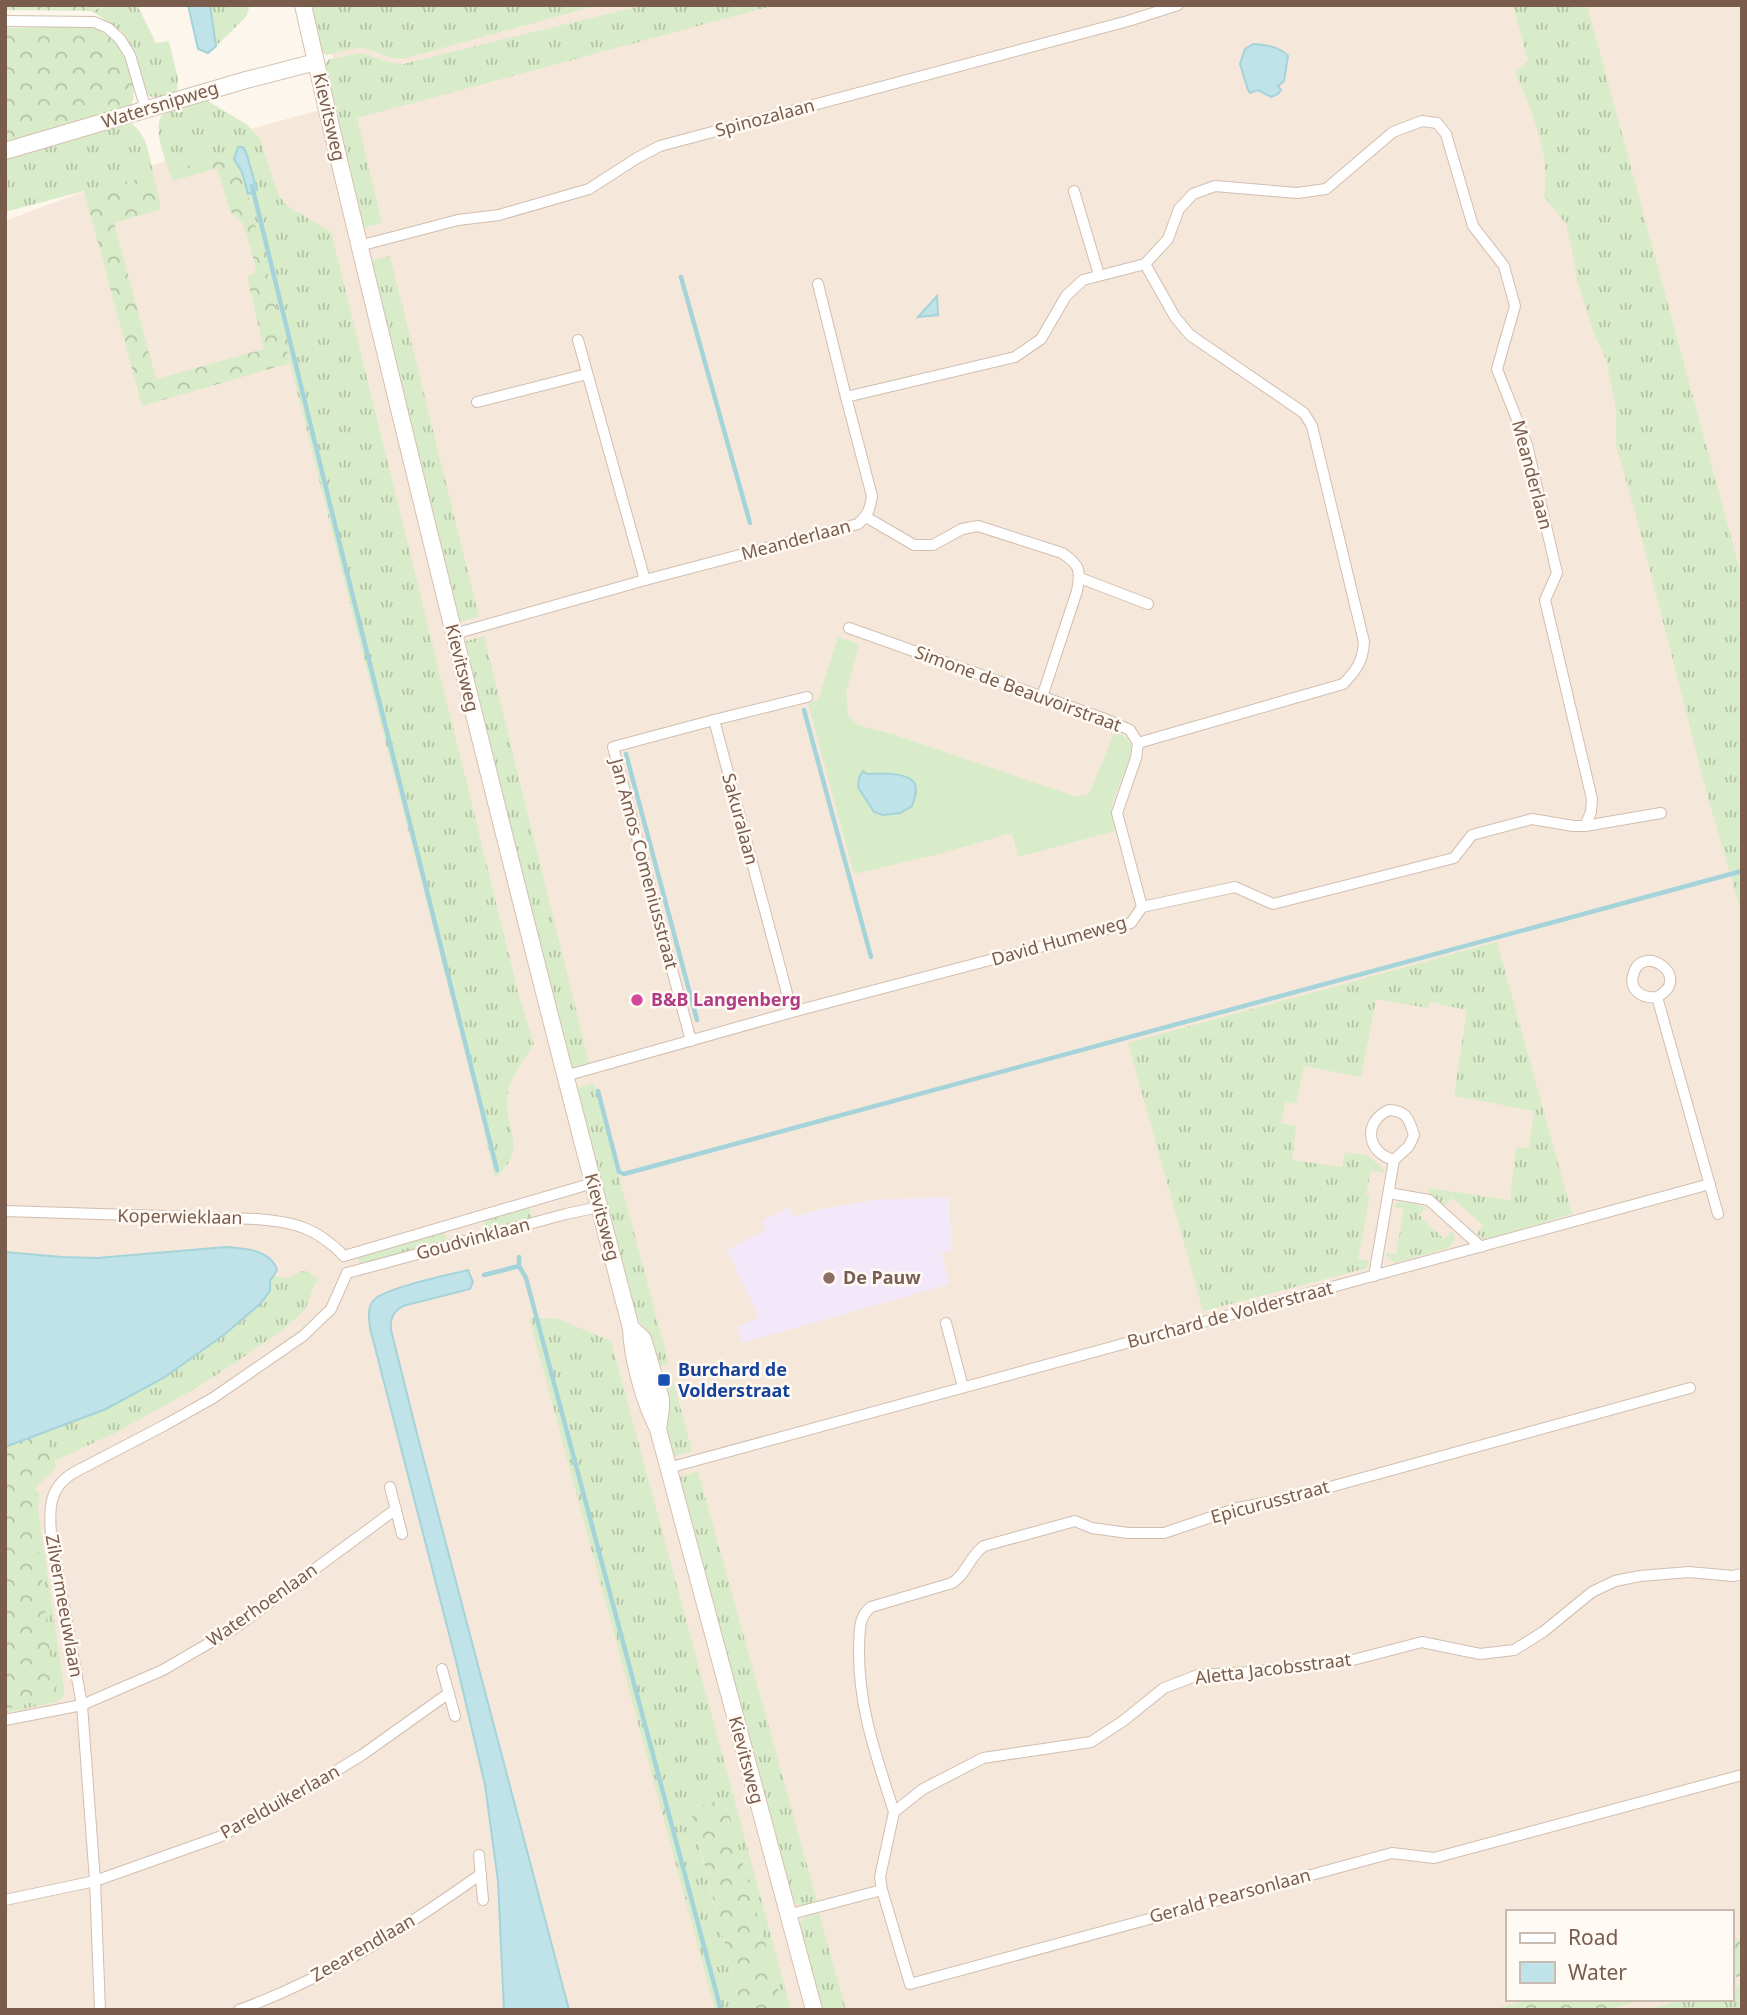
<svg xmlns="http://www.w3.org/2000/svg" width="1747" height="2015" font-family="'Noto Sans',sans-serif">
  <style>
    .residential { fill: #f5e8da; fill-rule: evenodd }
    .education { fill: #f3e8fa }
    .grass { fill: url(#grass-tufts) }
    .forest { fill: url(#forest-crowns) }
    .garden { fill: #d8ecc9 }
    .water { fill: #bfe3e8; stroke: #a5d3da; stroke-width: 2 }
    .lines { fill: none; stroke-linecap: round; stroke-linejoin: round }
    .stream { stroke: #a5d3da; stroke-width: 4.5 }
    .street-casing { stroke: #d1beb0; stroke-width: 12 }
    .secondary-casing { stroke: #d6c0b0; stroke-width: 18 }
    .street { stroke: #fff; stroke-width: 10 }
    .secondary { stroke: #fff; stroke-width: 16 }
    .hotel-dot { fill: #d1479c; stroke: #fffaf3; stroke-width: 2.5 }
    .education-dot { fill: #8d6e63; stroke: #fffaf3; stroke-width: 2.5 }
    .transit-dot { fill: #1a4fb4; stroke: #fffaf3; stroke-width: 2.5 }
    .labels { text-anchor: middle; stroke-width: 5; stroke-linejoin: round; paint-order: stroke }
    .street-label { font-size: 18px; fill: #7a5c4d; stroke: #fffaf3 }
    .hotel-label { font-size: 18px; font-weight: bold; fill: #b23c85; stroke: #fffaf3; text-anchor: start }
    .education-label { font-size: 18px; font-weight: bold; fill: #785e54; stroke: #fffaf3; text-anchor: start }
    .transit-label { font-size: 18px; font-weight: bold; fill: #164399; stroke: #fffaf3; text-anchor: start }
  </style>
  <defs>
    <pattern id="grass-tufts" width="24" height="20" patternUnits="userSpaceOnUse" patternTransform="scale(1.75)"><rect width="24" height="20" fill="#d8ecc9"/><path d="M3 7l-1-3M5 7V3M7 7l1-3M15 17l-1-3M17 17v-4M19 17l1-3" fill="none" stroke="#b4c2a5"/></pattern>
    <pattern id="forest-crowns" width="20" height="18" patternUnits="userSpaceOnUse" patternTransform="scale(1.75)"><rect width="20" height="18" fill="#d8ecc9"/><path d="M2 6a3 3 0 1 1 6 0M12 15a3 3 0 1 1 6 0" fill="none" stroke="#b4c2a5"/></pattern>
  </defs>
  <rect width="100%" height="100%" fill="#fdf6ec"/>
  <!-- residential -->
  <path class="residential" d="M 322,5 L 1742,5 L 1742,2010 L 5,2010 L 5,221 L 250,129 L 342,104 ZM 1507,1912 L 1731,1912 L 1731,1999 L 1507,1999 Z"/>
  <!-- education -->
  <path class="education" d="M 949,1197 L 952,1251 L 941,1253 L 950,1284 L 742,1343 L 738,1327 L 759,1317 L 727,1250 L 766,1230 L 762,1221 L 790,1207 L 794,1217 L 821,1209 L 874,1200 Z"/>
  <!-- grass -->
  <g class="grass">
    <path d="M 105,5 L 137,5 L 156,43 L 169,41 L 178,79 L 177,91 C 167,101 155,101 144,92 L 131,45 L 121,31 L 92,11 Z"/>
    <path d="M 210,5 L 250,5 L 246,17 L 216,46 Z"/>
    <path d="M 309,5 L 598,5 L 410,57 C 391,62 384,53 367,49 C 354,46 340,52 327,55 L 320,51 Z"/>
    <path d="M 644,5 L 775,5 L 357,118 L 382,223 L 362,228 L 324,66 L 329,59 L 362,53 L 388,62 L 403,64 Z"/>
    <path d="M 1513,5 L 1587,5 L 1742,578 L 1742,915 L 1707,794 L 1635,512 L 1616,445 L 1616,410 L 1606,359 L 1595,336 L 1577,281 L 1575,264 L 1566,224 L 1544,197 C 1551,154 1532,111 1515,72 L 1528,60 Z"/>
    <path d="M 203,98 L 246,124 L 259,137 L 278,194 L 286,205 L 331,232 L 519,996 L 534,1044 C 524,1060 509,1078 507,1097 C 505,1134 530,1146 495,1178 L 476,1094 L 354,620 L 248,194 L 257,190 L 243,147 L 235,153 L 234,159 L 218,157 L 169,172 C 165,157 150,124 165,112 C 173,106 194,101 203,98 Z"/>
    <path d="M 128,122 C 148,132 149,156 154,176 L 84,191 L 5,212 L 5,157 Z"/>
    <path d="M 390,256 L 479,617 L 458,622 L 370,261 Z"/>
    <path d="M 484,636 L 589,1063 L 571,1068 L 463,642 Z"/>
    <path d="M 1497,942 L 1572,1214 L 1484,1240 L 1477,1234 L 1483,1225 L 1452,1198 L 1444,1206 L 1429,1192 L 1428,1188 L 1510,1200 L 1516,1147 L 1529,1148 L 1534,1111 L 1454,1096 L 1467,1010 L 1430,1002 L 1428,1008 L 1376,999 L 1361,1077 L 1304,1066 L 1296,1104 L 1285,1102 L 1281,1123 L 1296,1126 L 1292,1160 L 1342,1167 L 1345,1152 L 1369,1156 L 1384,1170 L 1384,1173 L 1371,1171 L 1366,1194 L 1370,1195 L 1358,1259 L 1369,1261 L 1367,1268 L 1203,1311 L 1128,1043 Z"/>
    <path d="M 594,1083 L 669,1364 L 657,1367 L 649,1338 L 633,1309 L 576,1088 Z"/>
    <path d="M 1399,1202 L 1417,1204 L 1426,1208 L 1419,1215 L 1444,1239 L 1452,1231 L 1455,1237 L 1454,1241 L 1448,1248 L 1395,1263 L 1387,1257 L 1386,1253 L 1396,1254 L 1404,1209 L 1394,1207 Z"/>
    <path d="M 529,1208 L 532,1218 L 486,1231 L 483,1221 Z"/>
    <path d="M 444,1231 L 447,1242 L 360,1265 L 357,1255 Z"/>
    <path d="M 301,1271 L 309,1272 L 319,1280 L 315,1283 L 305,1310 L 285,1328 L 235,1363 L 196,1388 L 117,1432 L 27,1474 L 5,1447 L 106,1409 L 165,1377 L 225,1334 L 260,1304 L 270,1292 L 270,1281 L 274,1276 L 288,1278 Z"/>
    <path d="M 529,1317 L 558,1319 L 611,1341 L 791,2010 L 784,2010 L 725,1799 L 698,1843 L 742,2010 L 715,2010 Z"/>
    <path d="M 671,1373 L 692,1451 L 672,1457 L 668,1441 L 667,1407 L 660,1376 Z"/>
    <path d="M 698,1471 L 817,1901 L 801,1906 L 789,1900 L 677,1478 Z"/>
    <path d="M 24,1488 L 40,1492 L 38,1509 L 41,1529 L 64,1687 L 64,1696 L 57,1702 L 5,1713 L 5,1493 Z"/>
    <path d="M 819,1913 L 846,2010 L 820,2010 L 797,1928 L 804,1917 Z"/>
    <path d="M 1742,1984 L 1742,2010 L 1646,2010 L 1686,1999 L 1731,1999 L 1731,1987 Z"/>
  </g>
  <!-- forest -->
  <g class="forest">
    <path d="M 5,5 L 102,5 L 92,11 L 5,10 Z"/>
    <path d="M 92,26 C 99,30 107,34 112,39 C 126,53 141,90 130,108 L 5,143 L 5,28 Z"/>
    <path d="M 218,157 L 234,159 L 242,172 L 290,363 L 142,406 L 84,191 L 154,176 L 161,209 L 114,223 L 156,379 L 264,349 L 247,277 L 256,272 L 255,264 L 243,224 L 230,211 L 217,168 L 173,181 L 169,172 Z"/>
    <path d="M 5,1332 L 30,1387 L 56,1467 L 36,1487 L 34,1511 L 55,1697 L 5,1709 Z"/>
    <path d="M 725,1799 L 784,2010 L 742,2010 L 690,1809 Z"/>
    <path d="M 1742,1938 L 1742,1976 L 1731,1978 L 1731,1941 Z"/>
    <path d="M 1530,1999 L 1646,1999 L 1606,2010 L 1493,2010 Z"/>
  </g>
  <!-- garden -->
  <path class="garden" d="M 838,637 L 859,644 L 846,693 L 848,715 L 858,725 L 895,735 L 1077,797 L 1089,794 L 1115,731 C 1125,736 1132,740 1132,753 L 1112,804 L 1115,831 L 1018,857 L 1012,833 L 939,854 L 854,874 L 808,703 L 818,700 Z"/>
  <!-- water -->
  <g class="water">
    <path d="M 188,5 L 210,5 L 216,46 L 208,53 L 198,49 Z"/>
    <path d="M 1253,44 C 1264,44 1280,47 1288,56 L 1284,81 L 1278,86 L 1281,90 L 1278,94 L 1271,97 L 1258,90 L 1250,93 L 1248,90 L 1240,64 L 1245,49 Z"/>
    <path d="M 238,147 L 243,147 L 246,152 L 257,190 L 248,194 L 242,172 L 234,159 Z"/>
    <path d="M 937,296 L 938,315 L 918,317 Z"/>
    <path d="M 863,771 L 867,774 C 878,773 910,772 915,784 C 918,792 914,799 912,806 L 900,813 L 883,815 L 874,812 L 858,787 L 859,778 Z"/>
    <path d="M 226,1247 C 244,1248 271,1250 277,1270 L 270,1281 L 270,1291 L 260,1304 L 225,1334 L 165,1377 L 106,1409 L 5,1447 L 5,1252 L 62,1257 L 97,1258 Z"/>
    <path d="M 468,1270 L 473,1282 L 470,1289 L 403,1306 C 393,1312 390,1318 391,1330 L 417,1434 L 569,2010 L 504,2010 L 498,1881 L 485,1785 L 456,1661 L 370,1328 C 369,1319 367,1309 373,1301 C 383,1288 449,1275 468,1270 Z"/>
  </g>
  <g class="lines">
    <!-- stream -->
    <g class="stream">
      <path d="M 252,186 L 339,541 L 497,1170"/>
      <path d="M 681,277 L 750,523"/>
      <path d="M 804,710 L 871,957"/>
      <path d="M 626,754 L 697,1020"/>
      <path d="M 598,1091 L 619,1172 L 624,1174 L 1742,871"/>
      <path d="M 519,1257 L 519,1266 L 526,1278 L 721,2010"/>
      <path d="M 484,1275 L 519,1266"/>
    </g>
    <!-- street casing -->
    <g class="street-casing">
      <g id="street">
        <path d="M 5,21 L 94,22 L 108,28 L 120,39 L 130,55 L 146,110"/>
        <path d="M 1074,191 L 1099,275"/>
        <path d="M 359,246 L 458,220 L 499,215 L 589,189 L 637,158 L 660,146 L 1128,21 L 1178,5"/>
        <path d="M 818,284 L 846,397"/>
        <path d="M 578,340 L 645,580"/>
        <path d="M 477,402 L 587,374"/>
        <path d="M 866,517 L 914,545 L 933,545 L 962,529 L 978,526 L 1062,553 C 1080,565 1081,570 1077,591 L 1042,697"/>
        <path d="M 1080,578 L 1148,604"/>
        <path d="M 849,628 L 1105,719 L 1130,730 L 1138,743 L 1136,758 L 1117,813 L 1142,907"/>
        <path d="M 454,634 L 645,580 L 858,524 C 868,515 870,509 872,496 L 846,397 L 1015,357 L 1041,339 L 1066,296 L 1083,280 L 1145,264 L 1168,239 L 1179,209 L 1193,194 L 1215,186 L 1297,193 L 1326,189 L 1393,132 L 1422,121 L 1437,123 L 1446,134 L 1473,226 L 1504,266 L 1515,306 L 1497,369 L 1527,445 L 1557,573 L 1545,600 L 1592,799 L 1591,812 L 1585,826"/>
        <path d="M 1138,743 L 1343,684 C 1356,671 1363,661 1364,642 L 1312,426 L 1304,413 L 1190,335 L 1175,317 L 1145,264"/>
        <path d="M 1657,997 C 1695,977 1640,940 1633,976 C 1629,991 1644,999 1657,997 L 1718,1214"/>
        <path d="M 792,1012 L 714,720 L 807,697"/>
        <path d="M 691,1041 L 613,747 L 714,720"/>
        <path d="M 565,1076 L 792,1012 L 1131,923 L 1142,907 L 1235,887 L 1273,904 L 1454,858 L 1472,835 L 1532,819 L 1573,826 L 1585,826 L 1661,813"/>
        <path d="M 1389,1110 C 1407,1111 1409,1119 1414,1135 L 1409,1146 L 1394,1160 C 1367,1153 1362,1122 1389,1110 Z"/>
        <path d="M 1389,1193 L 1429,1200 L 1481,1247"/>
        <path d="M 5,1211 L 256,1219 C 294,1222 316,1227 344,1256"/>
        <path d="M 344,1256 L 593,1183"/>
        <path d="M 347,1273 L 566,1214 L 599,1207"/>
        <path d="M 1374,1276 L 1394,1160"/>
        <path d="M 946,1323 L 963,1387"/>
        <path d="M 668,1468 L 1710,1184"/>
        <path d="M 390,1487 L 402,1534"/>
        <path d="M 442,1669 L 455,1716"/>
        <path d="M 5,1720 L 82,1705 L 163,1670 L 235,1628 L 396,1509"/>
        <path d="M 894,1812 C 876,1755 858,1707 859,1647 C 860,1631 858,1617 871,1607 L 952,1583 C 967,1574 970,1555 984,1546 L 1075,1521 L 1092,1528 L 1128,1533 L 1164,1533 L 1238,1508 L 1290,1498 L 1690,1388"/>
        <path d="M 479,1855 L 483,1900"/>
        <path d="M 882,1890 L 880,1877 L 894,1812 L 923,1789 L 983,1758 L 1091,1742 L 1123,1721 L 1164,1688 L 1198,1675 L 1250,1672 L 1349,1661 L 1422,1642 L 1480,1654 L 1514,1650 L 1543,1632 L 1592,1592 L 1615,1581 L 1640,1576 L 1689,1572 L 1733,1576 L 1742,1574"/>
        <path d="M 5,1900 L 95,1881 L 219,1837 L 298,1794 L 362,1755 L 449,1693"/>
        <path d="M 787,1915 L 882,1890 L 910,1984 L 1392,1853 L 1434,1858 L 1742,1775"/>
        <path d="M 100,2010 L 95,1881 L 82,1705 L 51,1534 C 49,1508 49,1488 73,1473 L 165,1425 L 213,1398 L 303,1336 L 331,1309 L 347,1273"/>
        <path d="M 239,2010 C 327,1978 405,1928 481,1874"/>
      </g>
    </g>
    <!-- secondary casing -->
    <g class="secondary-casing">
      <g id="secondary">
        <path d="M 303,5 C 333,139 366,272 398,405 C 473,713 550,1021 631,1328 C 632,1359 644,1401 658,1429 L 814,2010"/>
        <path d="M 5,151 L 246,80 L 316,62"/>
        <path d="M 631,1328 L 643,1339 L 661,1399 L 661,1408 L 658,1429"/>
      </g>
    </g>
    <!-- street -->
    <use href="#street" class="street"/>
    <!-- secondary -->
    <use href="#secondary" class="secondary"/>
  </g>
  <!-- markers -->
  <circle class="hotel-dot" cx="637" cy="1000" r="7"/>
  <circle class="education-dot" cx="829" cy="1278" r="7"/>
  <rect class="transit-dot" x="657" y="1373" width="14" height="14" rx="3.5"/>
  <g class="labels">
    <!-- street labels -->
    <g class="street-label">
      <text transform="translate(160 105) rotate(-17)" y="6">Watersnipweg</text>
      <text transform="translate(329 117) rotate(77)" y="6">Kievitsweg</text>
      <text transform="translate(765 118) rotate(-15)" y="6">Spinozalaan</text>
      <text transform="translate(1532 475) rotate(75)" y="6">Meanderlaan</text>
      <text transform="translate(796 540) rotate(-15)" y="6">Meanderlaan</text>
      <text transform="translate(462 668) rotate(76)" y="6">Kievitsweg</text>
      <text transform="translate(1018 689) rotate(20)" y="6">Simone de Beauvoirstraat</text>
      <text transform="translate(740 819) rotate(75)" y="6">Sakuralaan</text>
      <text transform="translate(644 864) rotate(75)" y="6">Jan Amos Comeniusstraat</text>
      <text transform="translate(1059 941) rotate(-16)" y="6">David Humeweg</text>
      <text transform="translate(180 1217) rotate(1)" y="6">Koperwieklaan</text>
      <text transform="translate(602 1217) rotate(75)" y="6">Kievitsweg</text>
      <text transform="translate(473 1239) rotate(-15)" y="6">Goudvinklaan</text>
      <text transform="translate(1230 1315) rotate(-15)" y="6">Burchard de Volderstraat</text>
      <text transform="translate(1270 1502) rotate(-15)" y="6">Epicurusstraat</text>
      <text transform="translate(262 1605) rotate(-35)" y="6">Waterhoenlaan</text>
      <text transform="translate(64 1606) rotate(80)" y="6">Zilvermeeuwlaan</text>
      <text transform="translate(1273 1669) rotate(-7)" y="6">Aletta Jacobsstraat</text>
      <text transform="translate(746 1760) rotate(75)" y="6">Kievitsweg</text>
      <text transform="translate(280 1802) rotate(-29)" y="6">Parelduikerlaan</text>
      <text transform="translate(1230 1896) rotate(-15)" y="6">Gerald Pearsonlaan</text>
      <text transform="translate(363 1948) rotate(-30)" y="6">Zeearendlaan</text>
    </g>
    <!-- hotel labels -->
    <g class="hotel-label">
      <text x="651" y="1006">B&amp;B Langenberg</text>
    </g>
    <!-- education labels -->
    <g class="education-label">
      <text x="843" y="1284">De Pauw</text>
    </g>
    <!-- transit labels -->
    <g class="transit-label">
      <text x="678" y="1376">Burchard de<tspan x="678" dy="21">Volderstraat</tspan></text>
    </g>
  </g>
  <!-- border -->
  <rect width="1747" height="2015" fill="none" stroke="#7a5c4d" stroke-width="14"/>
  <!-- legend -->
  <rect x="1506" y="1910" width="228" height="91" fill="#fffaf3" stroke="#cabbb1" stroke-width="2"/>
  <rect x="1520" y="1933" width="35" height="10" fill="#ffffff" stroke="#cabbb1" stroke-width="2"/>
  <text x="1568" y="1945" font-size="21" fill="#7a5c4d">Road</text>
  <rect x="1520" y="1962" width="35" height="21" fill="#bfe3e8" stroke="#cabbb1" stroke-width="2"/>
  <text x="1568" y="1980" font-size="21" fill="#7a5c4d">Water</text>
</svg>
